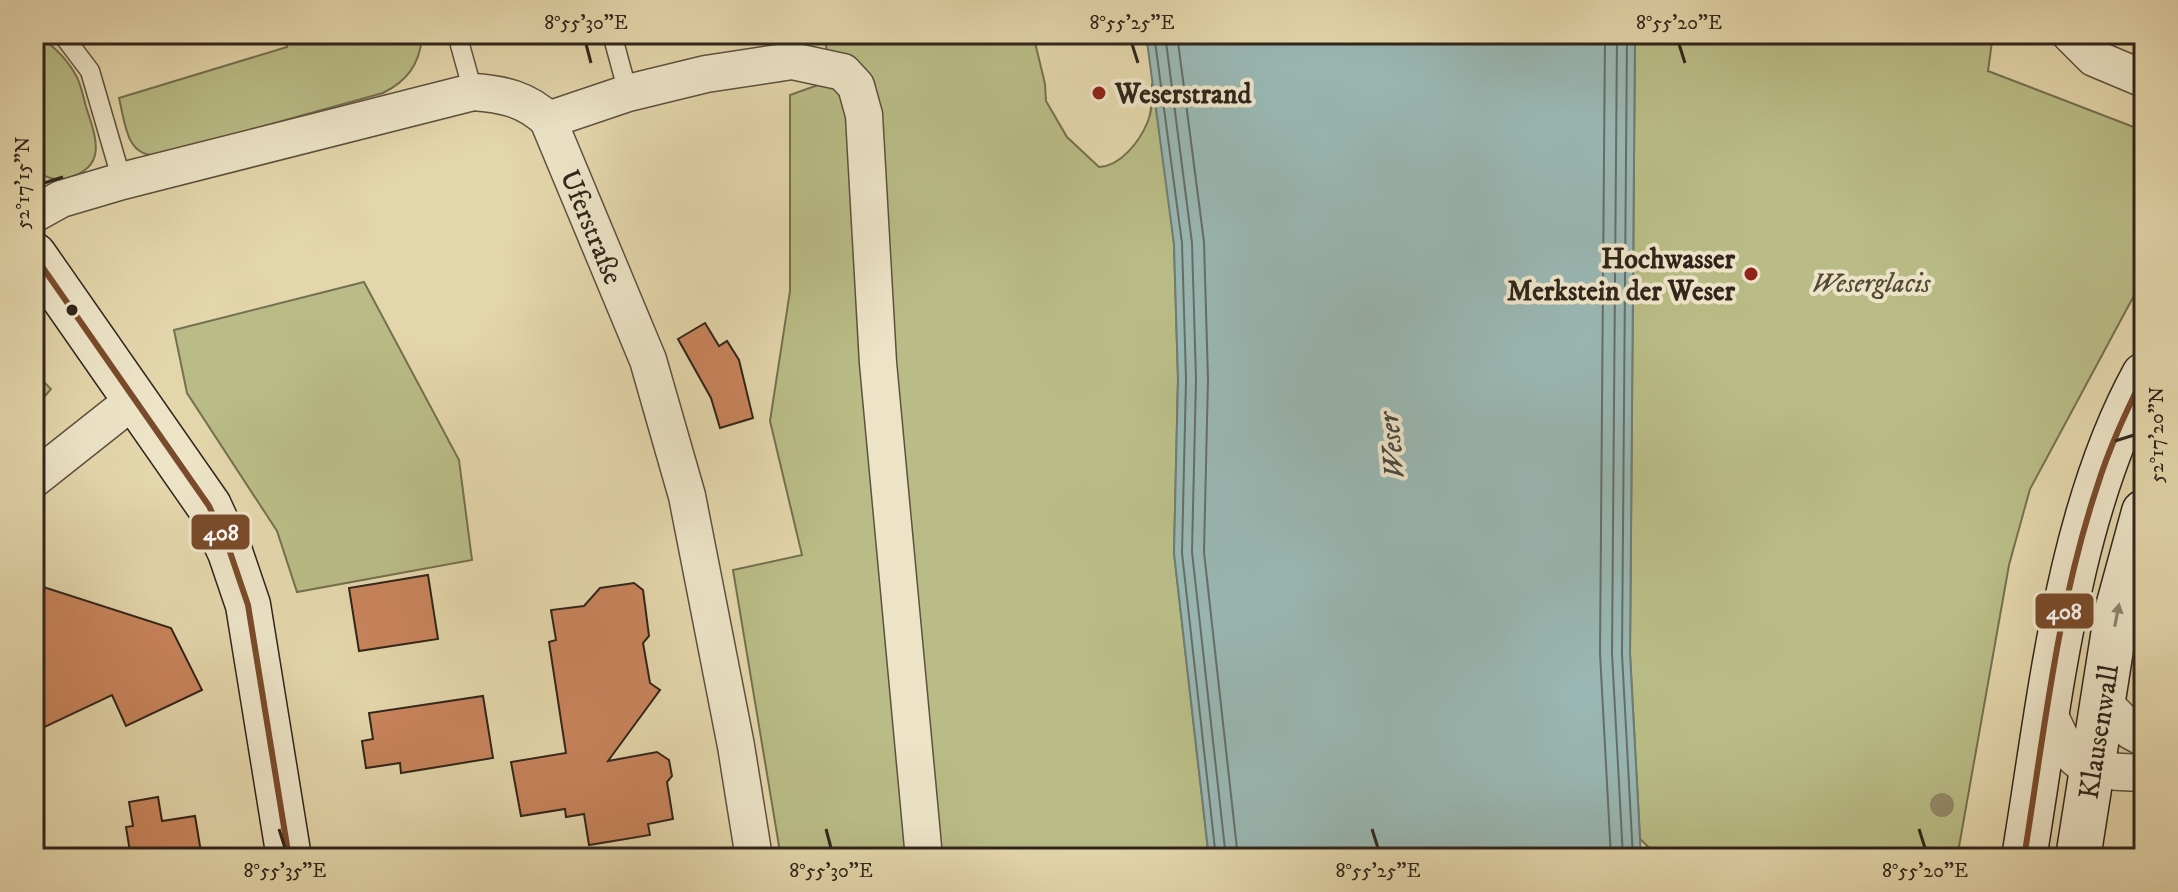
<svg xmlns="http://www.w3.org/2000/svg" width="2178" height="892" font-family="'IM FELL DW Pica',serif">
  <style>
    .green { fill: #b9bc86; stroke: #747050; stroke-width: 2 }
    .water { fill: #99b7b3; stroke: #6f7d76; stroke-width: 2 }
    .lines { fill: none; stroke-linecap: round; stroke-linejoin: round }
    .shore { stroke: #646e67; stroke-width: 2 }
    .building { fill: #c9845c; stroke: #30251b; stroke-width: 2 }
    .service-casing { stroke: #5d513f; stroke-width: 21 }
    .minor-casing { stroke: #5d513f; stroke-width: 39 }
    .secondary-casing { stroke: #30251b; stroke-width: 47 }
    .service { stroke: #ede4c8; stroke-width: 18 }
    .minor { stroke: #ede4c8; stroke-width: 36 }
    .secondary { stroke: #ede4c8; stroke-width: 44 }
    .bus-1-casing { stroke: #ede4c8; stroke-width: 12 }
    .bus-1 { stroke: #7a4b2a; stroke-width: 6 }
    .tree { fill: #948a6b }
    .oneway { fill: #8e8472 }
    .ticks { fill: none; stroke: #30251b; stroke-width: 3 }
    .poi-dot { fill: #8f2418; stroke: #ede4c8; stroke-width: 3 }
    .bus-dot { fill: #30251b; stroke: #ede4c8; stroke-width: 3 }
    .labels { text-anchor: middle; stroke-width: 8; stroke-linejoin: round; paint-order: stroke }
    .poi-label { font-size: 28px; font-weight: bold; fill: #30251b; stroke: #ede4c8; text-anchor: start }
    .street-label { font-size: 28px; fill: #30251b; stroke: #ede4c8 }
    .park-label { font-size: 28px; font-style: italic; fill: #524b36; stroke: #ede4c8 }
    .water-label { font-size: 30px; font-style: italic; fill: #4a4a41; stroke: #ede4c8 }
    .line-badge { stroke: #ede4c8; stroke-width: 3 }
    .badge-label { font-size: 22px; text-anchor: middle; font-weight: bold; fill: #fff }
    .neatline { fill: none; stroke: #30251b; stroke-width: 3 }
    .ticks-label { font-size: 20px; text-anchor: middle; fill: #30251b }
  </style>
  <rect width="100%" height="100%" fill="#e4d6ab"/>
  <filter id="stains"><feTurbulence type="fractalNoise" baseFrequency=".0025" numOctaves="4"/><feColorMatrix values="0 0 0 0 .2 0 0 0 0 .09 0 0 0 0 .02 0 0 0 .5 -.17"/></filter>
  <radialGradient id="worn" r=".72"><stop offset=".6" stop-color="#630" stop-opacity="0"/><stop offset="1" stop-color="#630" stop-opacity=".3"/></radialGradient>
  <!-- green -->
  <g class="green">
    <path d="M 34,34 C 50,42 65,57 74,72 C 81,82 83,96 86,107 C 96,137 108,167 68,178 C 55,182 44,177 34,169 Z"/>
    <path d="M 284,34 L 421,34 L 422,38 C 419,65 407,81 383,93 L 159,155 C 126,159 125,122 119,98 L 287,47 Z"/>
    <path d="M 784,34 L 1033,34 L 1045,84 L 1046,101 L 1067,137 L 1099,167 C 1121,166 1140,141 1148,121 C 1153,109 1152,95 1152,83 L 1166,171 L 1174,244 L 1178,379 L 1174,553 L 1209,858 L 781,858 L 733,570 L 802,555 L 770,421 L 790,291 L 790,95 L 835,79 L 823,35 Z"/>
    <path d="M 1635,34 L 1993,34 L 1988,71 L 2144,131 L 2144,277 L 2030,489 L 2009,565 L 1957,858 L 1660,858 L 1640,839 L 1630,654 Z"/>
    <path d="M 364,282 L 459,460 L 472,560 L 297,592 L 277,531 L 187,393 L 174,330 Z"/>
    <path d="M 34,372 L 51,389 L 34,409 Z"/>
  </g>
  <!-- water -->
  <path class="water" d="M 1146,34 L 1635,34 L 1630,654 L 1641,858 L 1209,858 L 1174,553 L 1178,379 L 1174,244 Z"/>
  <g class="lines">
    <!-- shore -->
    <g class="shore">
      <path d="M 1154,34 L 1182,243 L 1186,379 L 1182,553 L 1216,858"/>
      <path d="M 1165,34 L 1192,243 L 1196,379 L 1192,552 L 1226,858"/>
      <path d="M 1177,34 L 1204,242 L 1208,379 L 1204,552 L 1238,858"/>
      <path d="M 1605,34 L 1600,653 L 1611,858"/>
      <path d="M 1617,34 L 1612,653 L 1623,858"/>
      <path d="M 1627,34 L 1622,654 L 1633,858"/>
    </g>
  </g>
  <!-- building -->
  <g class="building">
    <path d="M 705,323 L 719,346 L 727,341 L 739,360 L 753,418 L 720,428 L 711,398 L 678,339 Z"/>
    <path d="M 428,575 L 438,639 L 359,651 L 349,588 Z"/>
    <path d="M 634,583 L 643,590 L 645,605 L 649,636 L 643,643 L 650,683 L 660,690 L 608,761 L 657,752 L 669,760 L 672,776 L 667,782 L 673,819 L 648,824 L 650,835 L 589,845 L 584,814 L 566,817 L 565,809 L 521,816 L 511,762 L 566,753 L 549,642 L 556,640 L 551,610 L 584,606 L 600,588 Z"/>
    <path d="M 34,584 L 171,628 L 202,690 L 126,726 L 112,695 L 34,732 Z"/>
    <path d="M 483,696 L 493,758 L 401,773 L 400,763 L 366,768 L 362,741 L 373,739 L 369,713 Z"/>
    <path d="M 158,797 L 162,821 L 195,816 L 202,858 L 131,858 L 126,827 L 133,826 L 129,802 Z"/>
  </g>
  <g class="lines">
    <!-- service casing -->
    <g class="service-casing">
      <g id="service">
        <path d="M 62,34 L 90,71 L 122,181"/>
        <path d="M 457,34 L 473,92"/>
        <path d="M 612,34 L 628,93"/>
      </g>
    </g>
    <!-- minor casing -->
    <g class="minor-casing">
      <g id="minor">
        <path d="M 2070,34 L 2094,58 L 2144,79"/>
        <path d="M 548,120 L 628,93 L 706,74 L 792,61 L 843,72 L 856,86 L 864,115 L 878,363 L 924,858"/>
        <path id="s1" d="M 34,214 L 61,199 L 122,181 L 473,92 C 503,94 526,99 548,120 L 648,360 L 687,496 L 736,746 L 754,858"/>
        <path d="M 34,479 L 135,399"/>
        <path d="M 2102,701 L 2131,731 L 2144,738"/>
        <path d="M 2048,711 C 2072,769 2083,771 2144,773"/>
      </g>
    </g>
    <!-- secondary casing -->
    <g class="secondary-casing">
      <g id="secondary">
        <path d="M 34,255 L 209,506 L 230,552 L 248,605 L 289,858"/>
        <path d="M 2024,858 C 2050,702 2067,515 2144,375"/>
        <path id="s2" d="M 2078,858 L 2117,611 L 2144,512"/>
      </g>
    </g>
    <!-- service -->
    <use href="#service" class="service"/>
    <!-- minor -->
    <use href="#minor" class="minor"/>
    <!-- secondary -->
    <use href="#secondary" class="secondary"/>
    <!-- bus-1 casing -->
    <g class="bus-1-casing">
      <g id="bus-1">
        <path d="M 34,255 L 209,506 L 230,552 L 248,605 L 289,858"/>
        <path d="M 2024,858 C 2044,734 2057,607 2097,487 C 2109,448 2126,412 2144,375"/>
      </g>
    </g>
    <!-- bus-1 -->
    <use href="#bus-1" class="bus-1"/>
  </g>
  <!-- trees -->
  <circle class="tree" cx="1942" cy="805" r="12"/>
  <!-- one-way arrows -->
  <defs><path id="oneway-solid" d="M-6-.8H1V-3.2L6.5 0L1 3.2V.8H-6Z" transform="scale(2)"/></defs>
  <use class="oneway" href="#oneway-solid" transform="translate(2117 615) rotate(-79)"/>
  <!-- ticks -->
  <path class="ticks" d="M 586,44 L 591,63M 1132,44 L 1138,63M 1679,44 L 1685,63M 44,183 L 63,177M 2115,441 L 2134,435M 279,829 L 285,848M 826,829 L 831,848M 1372,829 L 1378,848M 1919,829 L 1925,848"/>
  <!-- markers -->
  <g class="poi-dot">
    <circle cx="1099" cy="93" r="8"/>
    <circle cx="1751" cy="274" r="8"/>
  </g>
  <circle class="bus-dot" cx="72" cy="310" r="7"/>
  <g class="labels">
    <!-- poi labels -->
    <g class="poi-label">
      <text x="1115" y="103">Weserstrand</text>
      <text x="1735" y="268" text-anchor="end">Hochwasser<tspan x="1735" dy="32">Merkstein der Weser</tspan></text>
    </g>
    <!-- street labels -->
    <g class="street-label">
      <text dy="10" stroke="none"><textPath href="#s1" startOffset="654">Uferstraße</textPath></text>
      <text dy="10" stroke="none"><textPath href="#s2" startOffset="128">Klausenwall</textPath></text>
    </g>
    <!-- park labels -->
    <g class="park-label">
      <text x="1871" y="292">Weserglacis</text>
    </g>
    <!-- water labels -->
    <g class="water-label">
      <text transform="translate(1391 446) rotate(-96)" y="10">Weser</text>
    </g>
  </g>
  <g class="line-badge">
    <rect x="190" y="513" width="61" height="38" rx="8" fill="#7a4b2a"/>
    <rect x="2034" y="592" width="61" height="38" rx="8" fill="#7a4b2a"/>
  </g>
  <g class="badge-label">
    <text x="221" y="540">408</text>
    <text x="2064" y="619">408</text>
  </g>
  <!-- margin -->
  <rect width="2178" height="892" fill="none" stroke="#e4d6ab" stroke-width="88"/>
  <rect x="44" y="44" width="2090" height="804" class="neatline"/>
  <g class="ticks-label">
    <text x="586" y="29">8°55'30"E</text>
    <text x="1132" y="29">8°55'25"E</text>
    <text x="1679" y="29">8°55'20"E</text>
    <text transform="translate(22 183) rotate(-90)" y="7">52°17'15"N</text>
    <text transform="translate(2156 435) rotate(-90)" y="7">52°17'20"N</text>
    <text x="285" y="877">8°55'35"E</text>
    <text x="831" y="877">8°55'30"E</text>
    <text x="1378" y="877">8°55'25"E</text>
    <text x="1925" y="877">8°55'20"E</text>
  </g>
  <rect width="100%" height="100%" filter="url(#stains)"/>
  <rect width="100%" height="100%" fill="url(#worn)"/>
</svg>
